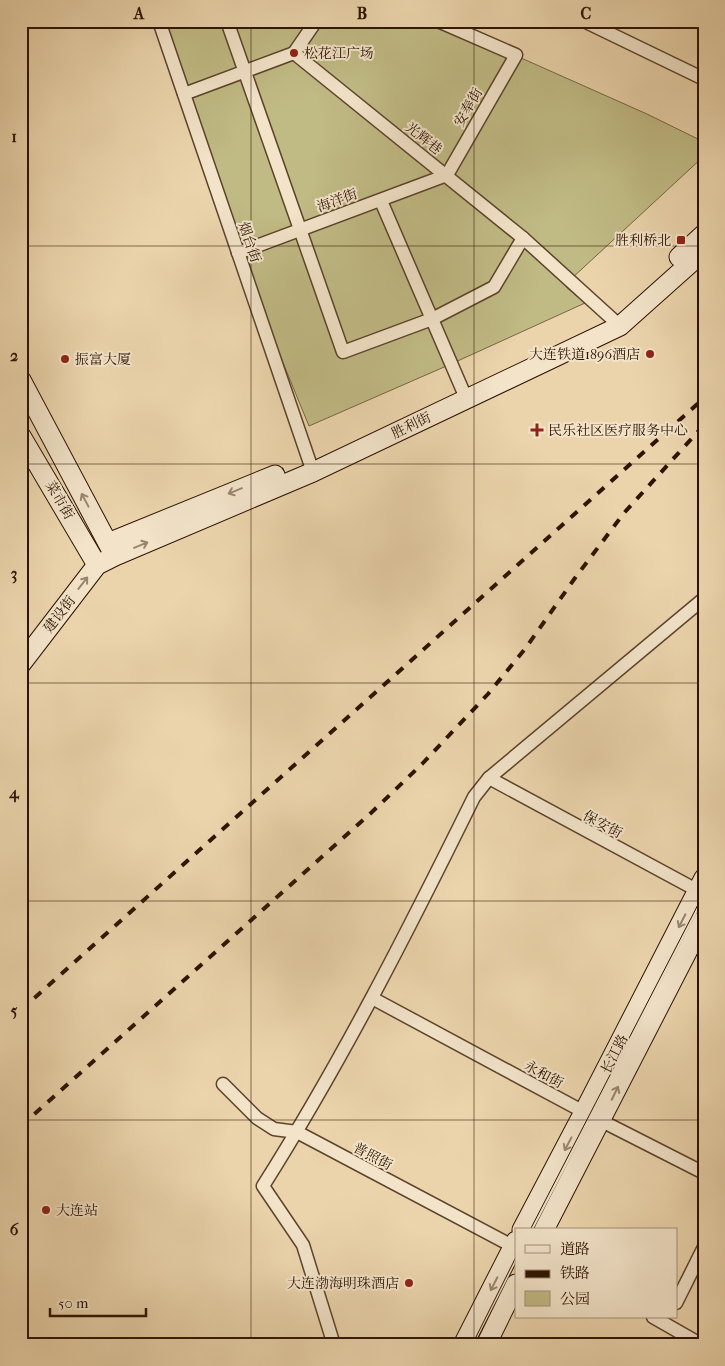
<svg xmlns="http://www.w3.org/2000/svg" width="725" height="1366" font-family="'IM FELL French Canon','Noto Serif SC',serif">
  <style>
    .green { fill: #c0ba84; stroke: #766642 }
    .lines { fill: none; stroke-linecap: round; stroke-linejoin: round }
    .street-casing { stroke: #5c432b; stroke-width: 15 }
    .secondary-casing { stroke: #2d1300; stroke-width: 21 }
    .street { stroke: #f2e3c9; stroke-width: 12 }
    .secondary { stroke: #f2e3c9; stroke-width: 19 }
    .tram { stroke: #2d1300; stroke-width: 1 }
    .rail { stroke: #2d1300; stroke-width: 4; stroke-dasharray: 9 9; stroke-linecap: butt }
    .oneway { stroke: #99856f }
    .grid { fill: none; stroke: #2d1300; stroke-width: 1; stroke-opacity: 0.55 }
    .poi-dot { fill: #8f2418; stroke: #f2e3c9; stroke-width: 2 }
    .labels { text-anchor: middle; stroke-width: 4; stroke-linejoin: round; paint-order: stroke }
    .poi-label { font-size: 14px; fill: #2d1300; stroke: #f2e3c9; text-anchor: start }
    .street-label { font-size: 14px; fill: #2d1300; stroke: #f2e3c9 }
    .neatline { fill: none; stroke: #2d1300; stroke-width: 2 }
    .grid-label { font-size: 16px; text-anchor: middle; font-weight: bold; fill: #2d1300 }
  </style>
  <rect width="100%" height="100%" fill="#ebd4ac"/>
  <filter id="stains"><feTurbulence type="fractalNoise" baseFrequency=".004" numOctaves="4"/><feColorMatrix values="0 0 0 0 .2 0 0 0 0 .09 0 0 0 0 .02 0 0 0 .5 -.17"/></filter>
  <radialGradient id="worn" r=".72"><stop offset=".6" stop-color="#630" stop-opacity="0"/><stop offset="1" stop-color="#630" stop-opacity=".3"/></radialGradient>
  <!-- green -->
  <path class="green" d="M 159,21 L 438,21 L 647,114 L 704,142 L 704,156 L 570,280 L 566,287 L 585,303 L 451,364 L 309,426 L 238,253 Z"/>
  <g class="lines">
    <!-- street casing -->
    <g class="street-casing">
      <g id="street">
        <path d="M 159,21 L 313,472"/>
        <path d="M 227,21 L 343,352 L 432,319 L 494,287 L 523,238"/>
        <path d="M 584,21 L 704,79"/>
        <path d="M 294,53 L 523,238 L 620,326"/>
        <path d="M 294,53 L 316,21"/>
        <path d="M 184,94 L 294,53"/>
        <path d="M 381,201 L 466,398"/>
        <path d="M 238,253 L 447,175 L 516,55 L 438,21"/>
        <path d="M 489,778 L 704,894"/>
        <path d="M 372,998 L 584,1112 L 704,1173"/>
        <path d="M 223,1084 L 257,1118 L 274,1129 L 297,1132 L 516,1248"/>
        <path d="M 676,1303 L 704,1247"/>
        <path d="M 653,1317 L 702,1345"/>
        <path d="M 334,1345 L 303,1245 L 263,1186 C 342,1061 409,929 474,797 L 489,778 L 701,601 L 704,603"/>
      </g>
    </g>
    <!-- secondary casing -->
    <g class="secondary-casing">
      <g id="secondary">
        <path d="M 679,257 L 704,234"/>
        <path d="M 21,380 L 113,553"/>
        <path d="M 21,436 L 97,565"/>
        <path d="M 108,543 L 275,475"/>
        <path d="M 21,664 L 97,565 L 115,556 L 313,472 L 620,326 L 704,251"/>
        <path d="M 522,1230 L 584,1112 L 704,878"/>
        <path d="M 544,1230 L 704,919"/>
        <path d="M 463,1345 L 516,1241"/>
        <path d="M 486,1345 L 516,1284"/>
      </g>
    </g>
    <!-- street -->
    <use href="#street" class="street"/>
    <!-- secondary -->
    <use href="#secondary" class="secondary"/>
    <!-- tram -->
    <g class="tram">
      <path d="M 530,1230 L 704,893"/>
      <path d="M 472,1345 L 516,1257"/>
    </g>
    <!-- rail -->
    <g class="rail">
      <path d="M 21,1010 L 704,398"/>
      <path d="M 21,1126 L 372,812 L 422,764 L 488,694 L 525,649 L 575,578 L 624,513 L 704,425"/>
    </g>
  </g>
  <!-- one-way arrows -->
  <defs><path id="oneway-shaft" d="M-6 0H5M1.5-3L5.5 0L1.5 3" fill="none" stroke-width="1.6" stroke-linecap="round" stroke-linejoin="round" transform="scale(1.25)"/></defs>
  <g class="oneway">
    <use href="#oneway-shaft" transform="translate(235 491) rotate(158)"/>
    <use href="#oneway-shaft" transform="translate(85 500) rotate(-118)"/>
    <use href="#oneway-shaft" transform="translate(141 545) rotate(-22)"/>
    <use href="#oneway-shaft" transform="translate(83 583) rotate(-52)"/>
    <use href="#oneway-shaft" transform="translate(682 921) rotate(117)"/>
    <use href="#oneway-shaft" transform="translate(615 1093) rotate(-64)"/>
    <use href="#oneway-shaft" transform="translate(568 1144) rotate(118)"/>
    <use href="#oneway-shaft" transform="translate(494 1284) rotate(117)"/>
  </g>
  <!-- grid -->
  <path class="grid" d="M 251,21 L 251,1345M 474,21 L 474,1345M 21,246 L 704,246M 21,464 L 704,464M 21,683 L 704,683M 21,901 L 704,901M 21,1120 L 704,1120"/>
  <!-- markers -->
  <g class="poi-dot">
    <circle cx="294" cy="53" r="5"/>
    <rect x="676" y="235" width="10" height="10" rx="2.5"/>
    <circle cx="650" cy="354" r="5"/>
    <circle cx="65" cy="359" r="5"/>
    <path d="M534.5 422.5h5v5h5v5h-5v5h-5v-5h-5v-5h5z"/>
    <circle cx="46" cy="1210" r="5"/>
    <circle cx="409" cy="1283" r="5"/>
  </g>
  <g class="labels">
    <!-- poi labels -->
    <g class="poi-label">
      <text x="304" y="58">松花江广场</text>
      <text x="671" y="245" text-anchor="end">胜利桥北</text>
      <text x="640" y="359" text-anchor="end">大连铁道1896酒店</text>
      <text x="75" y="364">振富大厦</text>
      <text x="548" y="435">民乐社区医疗服务中心</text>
      <text x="56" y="1215">大连站</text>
      <text x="399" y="1288" text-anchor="end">大连渤海明珠酒店</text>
    </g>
    <!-- street labels -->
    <g class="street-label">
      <text transform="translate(468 107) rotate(-60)" y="5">安奉街</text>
      <text transform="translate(424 138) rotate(39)" y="5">光辉巷</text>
      <text transform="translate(337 200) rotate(-20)" y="5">海洋街</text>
      <text transform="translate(250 242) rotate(71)" y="5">烟台街</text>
      <text transform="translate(411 425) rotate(-26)" y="5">胜利街</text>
      <text transform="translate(60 500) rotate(59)" y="5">菜市街</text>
      <text transform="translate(59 614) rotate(-52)" y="5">建设街</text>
      <text transform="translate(603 824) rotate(28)" y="5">保安街</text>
      <text transform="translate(614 1054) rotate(-63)" y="5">长江路</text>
      <text transform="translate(544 1074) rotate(28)" y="5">永和街</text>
      <text transform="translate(373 1156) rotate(28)" y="5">普照街</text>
    </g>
  </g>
  <!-- margin -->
  <rect width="725" height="1366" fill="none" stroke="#ebd4ac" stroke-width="55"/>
  <!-- legend -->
  <rect x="515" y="1228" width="162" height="90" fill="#f2e3c9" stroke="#a39079"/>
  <rect x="525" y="1245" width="25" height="8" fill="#f2e3c9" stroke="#a39079"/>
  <text x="560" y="1254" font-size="15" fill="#2d1300">道路</text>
  <rect x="525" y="1270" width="25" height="8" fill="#2d1300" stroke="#a39079"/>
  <text x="560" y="1278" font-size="15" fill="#2d1300">铁路</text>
  <rect x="525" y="1291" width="25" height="15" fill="#c0ba84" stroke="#a39079"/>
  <text x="560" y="1304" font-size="15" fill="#2d1300">公园</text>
  <!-- scale -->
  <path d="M50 1308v8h96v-8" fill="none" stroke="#2d1300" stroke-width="2.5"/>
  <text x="58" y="1308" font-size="15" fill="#2d1300" stroke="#f2e3c9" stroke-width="4" paint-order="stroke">50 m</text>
  <rect x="28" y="28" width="670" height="1310" class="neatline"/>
  <g class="grid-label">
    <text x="139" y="19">A</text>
    <text x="362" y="19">B</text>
    <text x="586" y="19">C</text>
    <text x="14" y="142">1</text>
    <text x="14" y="361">2</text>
    <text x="14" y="579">3</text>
    <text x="14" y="798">4</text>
    <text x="14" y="1016">5</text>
    <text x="14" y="1235">6</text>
  </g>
  <rect width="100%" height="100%" filter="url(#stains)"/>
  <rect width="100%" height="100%" fill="url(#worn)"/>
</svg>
